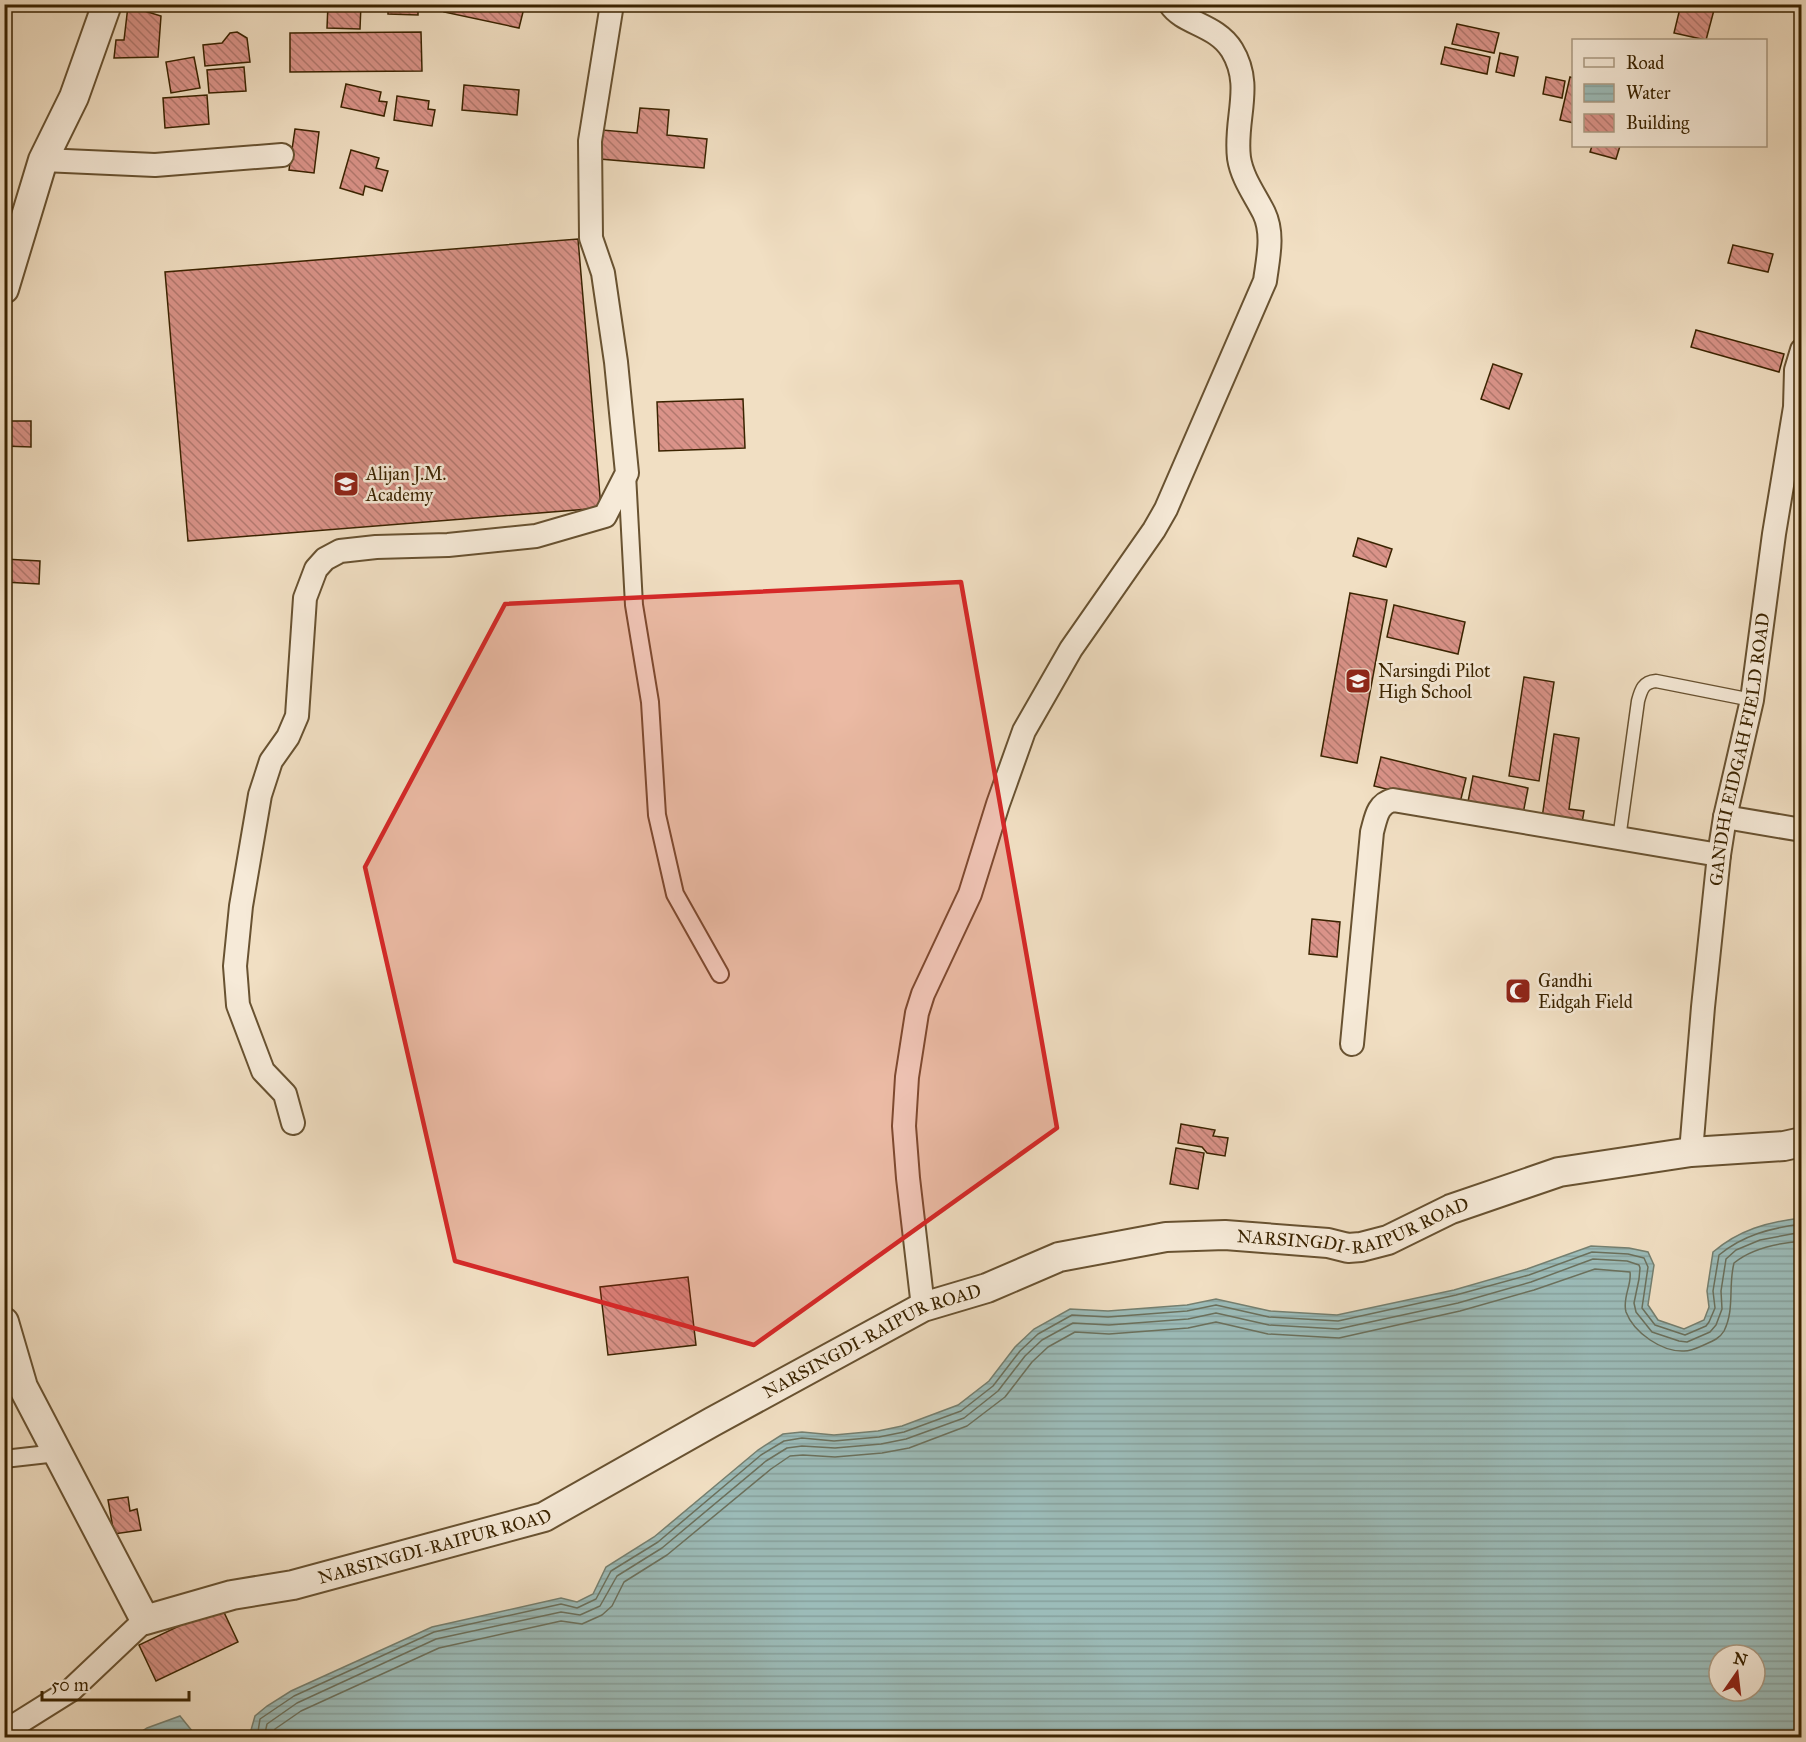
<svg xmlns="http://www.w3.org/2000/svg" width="1806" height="1742" font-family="'IM FELL Great Primer',serif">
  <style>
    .water { fill: url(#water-rules); stroke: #757f6f; stroke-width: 1.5; fill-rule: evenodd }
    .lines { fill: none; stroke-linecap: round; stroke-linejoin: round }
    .shore { stroke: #6b705c; stroke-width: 1.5 }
    .building { fill: url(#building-back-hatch); stroke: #3a2300; stroke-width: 1.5 }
    .service-casing { stroke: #685231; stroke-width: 15 }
    .pedestrian-casing { stroke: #685231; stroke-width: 20 }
    .minor-casing { stroke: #685231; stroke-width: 26 }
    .tertiary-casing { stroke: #685231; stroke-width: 32 }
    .service { stroke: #f6ead8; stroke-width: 12 }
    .pedestrian { stroke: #f6ead8; stroke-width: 16 }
    .minor { stroke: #f6ead8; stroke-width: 22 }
    .tertiary { stroke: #f6ead8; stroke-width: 28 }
    .marked { fill: #d62828; fill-opacity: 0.2; stroke: #d62828; stroke-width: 4.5; stroke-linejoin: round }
    .labels { text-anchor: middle; stroke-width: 5; stroke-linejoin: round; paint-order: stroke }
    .poi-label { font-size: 18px; fill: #3a2300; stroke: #f6ead8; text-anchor: start }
    .street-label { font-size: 18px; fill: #3a2300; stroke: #f6ead8 }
  </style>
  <defs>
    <pattern id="water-rules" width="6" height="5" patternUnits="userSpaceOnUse" patternTransform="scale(1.5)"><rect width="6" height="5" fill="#9cbcb9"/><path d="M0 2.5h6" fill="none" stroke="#87a19d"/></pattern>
    <pattern id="building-back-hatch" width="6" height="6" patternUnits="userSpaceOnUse" patternTransform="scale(1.5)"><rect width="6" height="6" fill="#da9389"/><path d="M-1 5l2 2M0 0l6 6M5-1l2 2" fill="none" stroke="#b2786e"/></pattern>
  </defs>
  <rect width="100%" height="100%" fill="#f1dfc3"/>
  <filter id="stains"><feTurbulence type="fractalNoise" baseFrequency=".00333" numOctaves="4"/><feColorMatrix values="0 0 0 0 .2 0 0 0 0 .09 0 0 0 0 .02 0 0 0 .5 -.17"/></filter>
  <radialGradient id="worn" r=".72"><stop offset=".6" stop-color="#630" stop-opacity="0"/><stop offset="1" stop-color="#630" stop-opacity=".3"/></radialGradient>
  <!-- water -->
  <g class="water">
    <path d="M 1801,1218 L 1801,1737 L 251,1737 L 251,1730 L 255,1716 L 267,1706 L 291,1691 L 432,1627 L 561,1598 L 577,1602 L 593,1594 L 606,1567 L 654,1537 L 758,1450 L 783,1434 L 802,1432 L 834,1435 L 878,1431 L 902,1426 L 958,1405 L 989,1381 L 1015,1347 L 1034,1329 L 1070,1309 L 1108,1311 L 1187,1305 L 1216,1299 L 1270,1311 L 1337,1315 L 1454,1290 L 1527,1269 L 1591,1246 L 1629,1248 L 1648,1252 L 1654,1265 L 1648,1305 L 1658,1320 L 1684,1329 L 1704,1320 L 1709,1307 L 1707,1291 L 1713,1252 C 1739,1230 1767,1222 1801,1218 ZM 1719,1655 L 1755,1655 L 1755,1691 L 1719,1691 Z"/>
    <path d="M 180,1716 L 197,1737 L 133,1737 L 147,1728 Z"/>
  </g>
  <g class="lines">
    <!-- shore -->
    <g class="shore">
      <path d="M 257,1738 L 260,1719 L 294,1696 L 434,1632 L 561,1604 L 577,1608 L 596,1599 L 611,1571 L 658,1542 L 761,1455 L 784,1441 L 802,1438 L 834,1441 L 879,1437 L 904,1432 L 961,1411 L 993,1386 L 1020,1351 L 1038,1334 L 1072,1315 L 1108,1317 L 1187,1311 L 1216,1305 L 1269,1317 L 1338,1321 L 1456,1295 L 1529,1275 L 1592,1252 L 1628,1254 L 1644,1258 L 1648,1267 L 1642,1308 L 1655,1325 L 1685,1335 L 1706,1326 L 1709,1322 L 1715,1308 L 1713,1291 L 1719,1255 C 1743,1235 1771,1228 1802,1224"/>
      <path d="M 264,1738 L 267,1724 L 297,1703 L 436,1639 L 561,1612 L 580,1615 L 600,1606 L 617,1576 L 662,1548 L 766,1461 L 787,1448 L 802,1446 L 835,1448 L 881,1444 L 906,1439 L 964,1418 L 998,1391 L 1025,1356 L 1042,1340 L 1073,1323 L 1109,1325 L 1188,1319 L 1216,1313 L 1269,1325 L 1338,1329 L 1458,1303 L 1531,1282 L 1593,1259 L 1627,1261 L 1639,1265 L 1640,1268 L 1639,1279 L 1634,1303 L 1636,1312 L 1652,1332 L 1679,1341 L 1687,1342 L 1710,1332 L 1716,1325 L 1722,1309 L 1721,1291 L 1726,1259 L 1736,1250 L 1760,1240 L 1802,1232"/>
      <path d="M 273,1738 L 275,1729 L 301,1711 L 439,1648 L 561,1621 L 582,1624 L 602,1615 L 612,1606 L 624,1582 L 667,1555 L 771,1469 L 790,1456 L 803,1455 L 835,1457 L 882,1453 L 909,1448 L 967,1426 L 1005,1397 L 1032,1362 L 1048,1347 L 1075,1332 L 1109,1334 L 1188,1328 L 1216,1322 L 1268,1334 L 1339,1338 L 1460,1311 L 1534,1290 L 1595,1269 L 1630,1272 C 1632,1285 1622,1298 1626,1312 C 1634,1333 1662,1352 1684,1351 C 1692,1351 1699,1347 1706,1344 C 1713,1341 1720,1338 1724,1331 C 1735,1309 1728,1286 1734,1263 C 1752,1248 1779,1243 1802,1241"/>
    </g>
  </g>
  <!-- building -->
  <g class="building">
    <path d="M 328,4 L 361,4 L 360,29 L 327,28 Z"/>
    <path d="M 388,4 L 418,4 L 418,15 L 388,14 Z"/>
    <path d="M 446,4 L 525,4 L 519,28 L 444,12 Z"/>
    <path d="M 1681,4 L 1692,4 L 1714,10 L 1706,40 L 1674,33 Z"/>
    <path d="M 128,6 L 161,16 L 158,57 L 114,58 L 116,40 L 124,40 Z"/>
    <path d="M 1457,24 L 1499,33 L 1494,53 L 1452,44 Z"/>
    <path d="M 237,32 L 247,38 L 250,62 L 205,66 L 203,45 L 222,43 L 230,33 Z"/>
    <path d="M 421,32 L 422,71 L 290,72 L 290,33 Z"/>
    <path d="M 1445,47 L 1490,57 L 1487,74 L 1441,64 Z"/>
    <path d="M 1500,53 L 1518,57 L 1514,76 L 1496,72 Z"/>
    <path d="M 194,57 L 200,88 L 171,93 L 166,62 Z"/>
    <path d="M 244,67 L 246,91 L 209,93 L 207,70 Z"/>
    <path d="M 1546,77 L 1565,81 L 1562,98 L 1543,94 Z"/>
    <path d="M 1570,77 L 1574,78 L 1574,123 L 1560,120 Z"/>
    <path d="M 346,84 L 381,92 L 379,101 L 387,102 L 384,116 L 341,107 Z"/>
    <path d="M 464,85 L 519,90 L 517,115 L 462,110 Z"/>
    <path d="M 207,95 L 209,124 L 165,128 L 163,98 Z"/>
    <path d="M 397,96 L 429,101 L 428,109 L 435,110 L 432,126 L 394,120 Z"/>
    <path d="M 640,108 L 669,110 L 667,135 L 707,139 L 704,168 L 600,159 L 602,130 L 637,133 Z"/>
    <path d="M 4,129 L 8,162 L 4,162 Z"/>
    <path d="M 295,129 L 319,132 L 314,173 L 289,170 Z"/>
    <path d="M 1592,146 L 1620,146 L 1616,159 L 1590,152 Z"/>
    <path d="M 351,150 L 379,158 L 376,168 L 388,171 L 382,191 L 365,186 L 363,195 L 340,188 Z"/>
    <path d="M 578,239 L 601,508 L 188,541 L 165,272 Z"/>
    <path d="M 1733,245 L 1773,254 L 1768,272 L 1728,263 Z"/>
    <path d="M 1696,330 L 1784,354 L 1779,372 L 1691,347 Z"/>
    <path d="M 1493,364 L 1522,374 L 1509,409 L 1481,399 Z"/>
    <path d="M 743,399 L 745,448 L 659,451 L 657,402 Z"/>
    <path d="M 4,421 L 31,421 L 31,447 L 4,446 Z"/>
    <path d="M 1358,538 L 1392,549 L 1386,567 L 1353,556 Z"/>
    <path d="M 4,559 L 40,561 L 39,584 L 4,582 Z"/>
    <path d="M 1350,593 L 1387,600 L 1357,763 L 1321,756 Z"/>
    <path d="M 1394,605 L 1465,622 L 1458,654 L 1387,637 Z"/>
    <path d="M 1524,677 L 1554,682 L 1539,781 L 1509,776 Z"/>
    <path d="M 1554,734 L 1579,738 L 1569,809 L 1584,811 L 1582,823 L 1542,818 Z"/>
    <path d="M 1381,757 L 1466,778 L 1459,807 L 1374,786 Z"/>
    <path d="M 1473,776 L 1528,788 L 1522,819 L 1467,807 Z"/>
    <path d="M 1312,919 L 1340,922 L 1337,957 L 1309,954 Z"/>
    <path d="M 1181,1124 L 1215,1130 L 1213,1136 L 1228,1138 L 1225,1156 L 1207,1153 L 1202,1147 L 1178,1143 Z"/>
    <path d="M 1176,1148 L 1204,1153 L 1198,1189 L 1170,1184 Z"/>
    <path d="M 688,1277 L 696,1345 L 608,1355 L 600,1287 Z"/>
    <path d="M 128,1497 L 130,1511 L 137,1509 L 141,1530 L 114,1534 L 108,1500 Z"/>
    <path d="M 221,1606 L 238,1642 L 156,1681 L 139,1645 Z"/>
  </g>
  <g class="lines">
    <!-- service casing -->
    <g class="service-casing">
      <path id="service" d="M 1619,839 L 1638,701 C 1641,690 1643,682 1656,681 L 1752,700"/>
    </g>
    <!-- pedestrian casing -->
    <g class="pedestrian-casing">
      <g id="pedestrian">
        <path d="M 627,474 L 634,605 L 650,702 L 657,815 L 675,894 L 720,974"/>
        <path d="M 4,1459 L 57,1453"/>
      </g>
    </g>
    <!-- minor casing -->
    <g class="minor-casing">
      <g id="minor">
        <path d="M 43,160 L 155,165 L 282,155"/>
        <path d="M 1725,817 L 1802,830"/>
        <path d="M 1352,1044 L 1372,832 C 1376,818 1377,804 1393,800 L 1719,855"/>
        <path d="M 293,1123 L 285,1094 L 263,1071 L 238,1005 L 235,966 L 241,906 L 260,795 L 271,761 L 288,737 L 297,716 L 305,598 L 316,569 L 325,559 L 340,551 L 376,547 L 448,545 L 536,536 L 605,516 L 627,473 L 616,362 L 603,273 L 591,238 L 590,141 L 612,4"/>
        <path id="s1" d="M 1691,1152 L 1703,1007 L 1719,855 L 1725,817 L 1752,700 L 1774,534 L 1795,407 L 1796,370 L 1802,350"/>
        <path d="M 923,1307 L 908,1178 L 904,1126 L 907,1077 L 917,1013 L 923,994 L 970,894 L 998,804 L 1024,731 L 1071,649 L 1154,530 L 1166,509 L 1265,281 C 1268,258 1274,234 1264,213 C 1255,195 1242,178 1239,158 C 1234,119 1254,86 1232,50 C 1216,24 1183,24 1170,4"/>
        <path d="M 4,1732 L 71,1690 L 145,1620"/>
      </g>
    </g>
    <!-- tertiary casing -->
    <g class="tertiary-casing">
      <g id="tertiary">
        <path d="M 4,289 L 43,160 L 74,97 L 107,4"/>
        <path id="s2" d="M 4,1322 L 23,1387 L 145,1620 L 232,1595 L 293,1585 L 544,1517 L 712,1422 L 923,1307 L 987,1288 L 1059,1257 L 1166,1237 L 1225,1235 L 1328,1243 L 1348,1248 L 1361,1247 L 1388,1240 L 1451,1209 L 1559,1172 L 1691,1152 L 1784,1146 L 1802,1142"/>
      </g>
    </g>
    <!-- service -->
    <use href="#service" class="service"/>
    <!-- pedestrian -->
    <use href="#pedestrian" class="pedestrian"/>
    <!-- minor -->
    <use href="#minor" class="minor"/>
    <!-- tertiary -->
    <use href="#tertiary" class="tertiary"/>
  </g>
  <!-- marked area -->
  <path class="marked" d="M 961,582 L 1057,1128 L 754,1345 L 455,1261 L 365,867 L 505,604 Z"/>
  <!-- icons -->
  <defs>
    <g id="school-square" transform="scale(1.35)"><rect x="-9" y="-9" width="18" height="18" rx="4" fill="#8f2418" stroke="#f6ead8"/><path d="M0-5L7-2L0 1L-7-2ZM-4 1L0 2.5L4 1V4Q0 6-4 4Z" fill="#fff"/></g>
    <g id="mosque-square" transform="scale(1.35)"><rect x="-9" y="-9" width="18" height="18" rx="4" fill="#8f2418" stroke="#f6ead8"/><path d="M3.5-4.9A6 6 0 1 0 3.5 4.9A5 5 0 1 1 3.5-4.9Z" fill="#fff"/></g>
  </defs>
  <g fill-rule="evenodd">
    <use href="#school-square" x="346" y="484"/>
    <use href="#school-square" x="1358" y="681"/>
    <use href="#mosque-square" x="1518" y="991"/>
  </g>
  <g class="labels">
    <!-- poi labels -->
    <g class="poi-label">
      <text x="366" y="480">Alijan J.M.<tspan x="366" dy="21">Academy</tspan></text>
      <text x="1378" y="677">Narsingdi Pilot<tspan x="1378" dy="21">High School</tspan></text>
      <text x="1538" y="987">Gandhi<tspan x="1538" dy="21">Eidgah Field</tspan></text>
    </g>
    <!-- street labels -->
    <g class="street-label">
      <text dy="6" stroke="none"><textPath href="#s1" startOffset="406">GANDHI EIDGAH FIELD ROAD</textPath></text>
      <text dy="6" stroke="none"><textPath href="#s2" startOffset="1622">NARSINGDI-RAIPUR ROAD</textPath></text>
      <text dy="6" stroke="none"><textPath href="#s2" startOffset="1116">NARSINGDI-RAIPUR ROAD</textPath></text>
      <text dy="6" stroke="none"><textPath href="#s2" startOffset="630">NARSINGDI-RAIPUR ROAD</textPath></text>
    </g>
  </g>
  <!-- margin -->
  <rect width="1806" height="1742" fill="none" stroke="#f1dfc3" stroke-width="24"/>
  <rect x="6" y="6" width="1794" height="1730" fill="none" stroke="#3a2300" stroke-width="3"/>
  <rect x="12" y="12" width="1782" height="1718" fill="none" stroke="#3a2300" stroke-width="1.5"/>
  <!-- legend -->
  <rect x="1572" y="39" width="195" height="108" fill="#f6ead8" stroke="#ab9a82" stroke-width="1.5"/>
  <rect x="1584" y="58" width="30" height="9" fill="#f6ead8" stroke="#ab9a82" stroke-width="1.5"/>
  <text x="1626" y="69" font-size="18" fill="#3a2300">Road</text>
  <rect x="1584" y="84" width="30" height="18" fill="url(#water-rules)" stroke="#ab9a82" stroke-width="1.5"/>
  <text x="1626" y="99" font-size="18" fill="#3a2300">Water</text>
  <rect x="1584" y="114" width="30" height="18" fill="url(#building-back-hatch)" stroke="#ab9a82" stroke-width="1.5"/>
  <text x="1626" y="129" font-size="18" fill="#3a2300">Building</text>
  <!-- north arrow -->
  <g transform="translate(1737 1673) rotate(14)"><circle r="28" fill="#f6ead8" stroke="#ab9a82" stroke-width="1.5"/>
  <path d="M0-4.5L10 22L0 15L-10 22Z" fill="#8f2418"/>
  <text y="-9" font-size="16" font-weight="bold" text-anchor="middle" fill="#3a2300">N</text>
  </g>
  <!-- scale -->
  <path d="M42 1691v9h147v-9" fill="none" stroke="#3a2300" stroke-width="3"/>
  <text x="51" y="1691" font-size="18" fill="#3a2300" stroke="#f6ead8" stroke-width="4.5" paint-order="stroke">50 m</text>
  <rect width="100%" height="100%" filter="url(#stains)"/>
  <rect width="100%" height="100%" fill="url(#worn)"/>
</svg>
